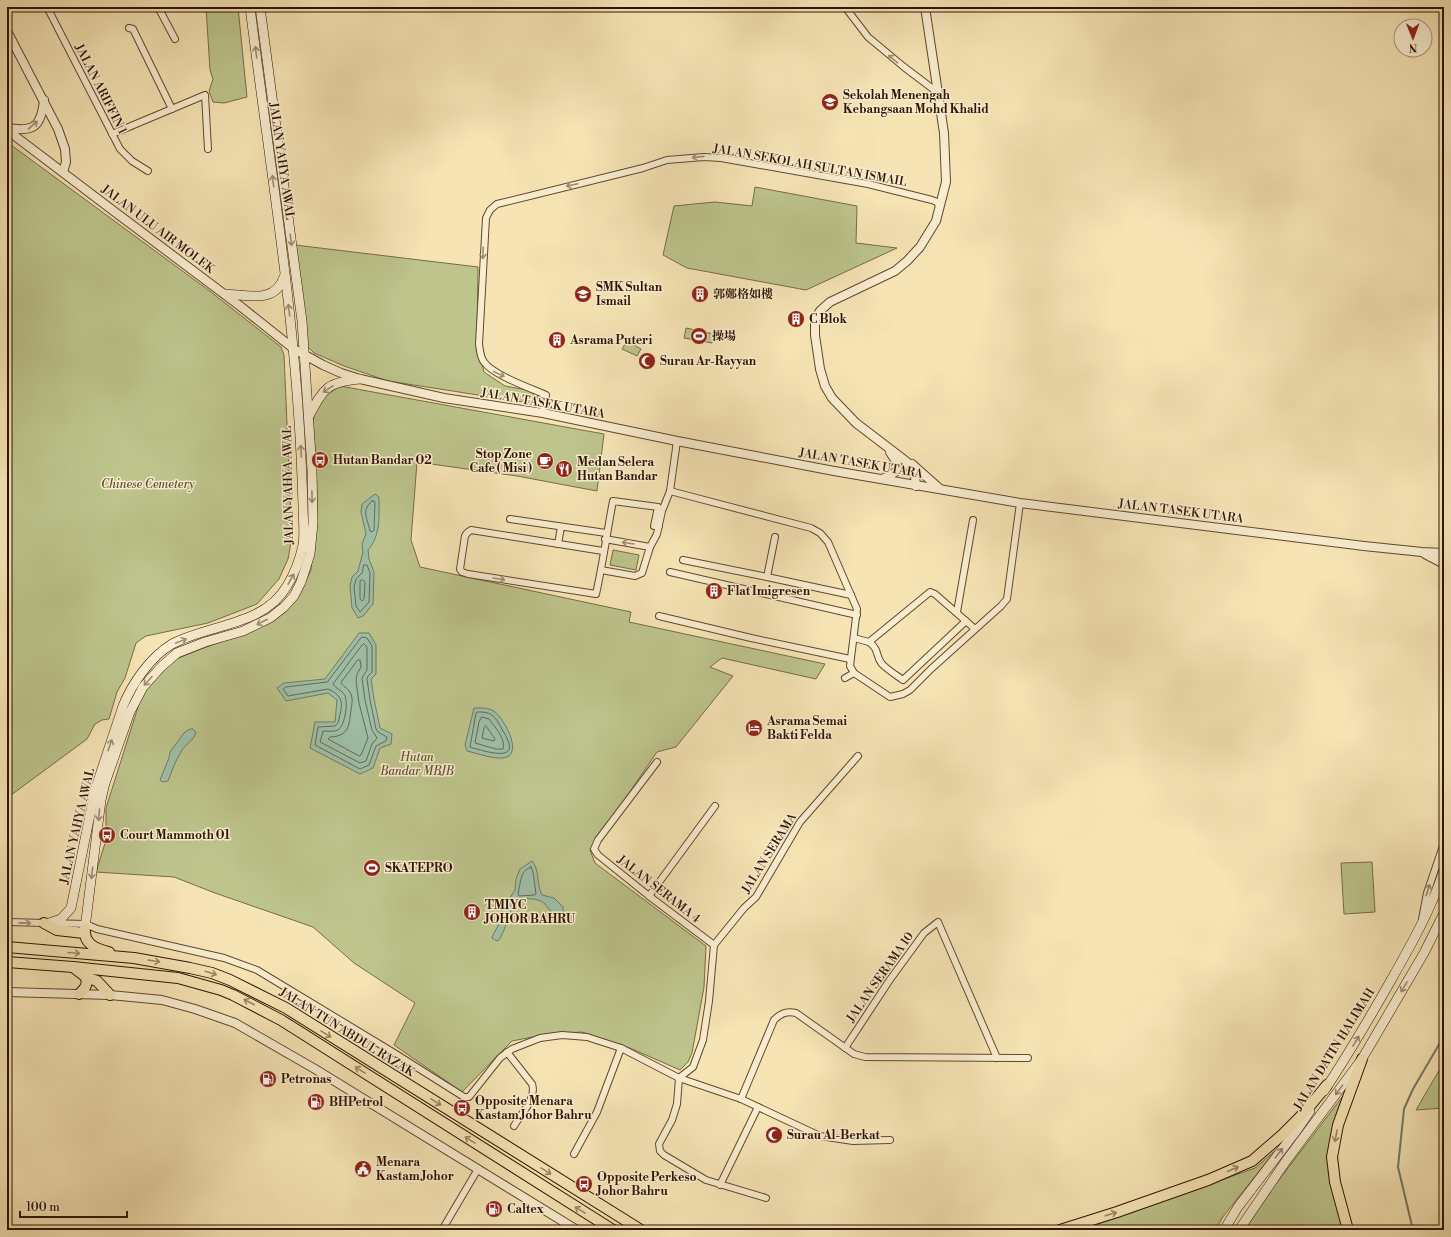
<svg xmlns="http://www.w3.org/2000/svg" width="1451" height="1237" font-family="'Libre Bodoni','Noto Serif SC',serif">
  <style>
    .green { fill: #bdc48c; stroke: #766c46 }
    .water { fill: #9ebfa7; stroke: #717a65 }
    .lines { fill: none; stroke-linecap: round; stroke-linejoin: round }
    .shore { stroke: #666954; stroke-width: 1 }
    .stream { stroke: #717a65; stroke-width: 2 }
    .minor-casing { stroke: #60472e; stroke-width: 8 }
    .tertiary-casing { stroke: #60472e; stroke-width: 10 }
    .secondary-casing { stroke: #2e1301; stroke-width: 10 }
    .trunk-casing { stroke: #2e1301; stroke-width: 12 }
    .minor { stroke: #f9edcf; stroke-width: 6 }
    .tertiary { stroke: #f9edcf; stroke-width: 8 }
    .secondary { stroke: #f9edcf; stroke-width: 9 }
    .trunk { stroke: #f6e4b5; stroke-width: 10 }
    .oneway { stroke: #9e8b72 }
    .oneway2 { stroke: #9c8664 }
    .labels { text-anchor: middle; stroke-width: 3; stroke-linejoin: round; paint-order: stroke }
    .street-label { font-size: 12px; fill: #2e1301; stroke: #f9edcf }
    .poi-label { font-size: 12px; font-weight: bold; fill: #2e1301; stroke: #f9edcf; text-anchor: start }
    .park-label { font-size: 12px; font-style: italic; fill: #605132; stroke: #f9edcf }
  </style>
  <rect width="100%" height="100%" fill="#f6e4b5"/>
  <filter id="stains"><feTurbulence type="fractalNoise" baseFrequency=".005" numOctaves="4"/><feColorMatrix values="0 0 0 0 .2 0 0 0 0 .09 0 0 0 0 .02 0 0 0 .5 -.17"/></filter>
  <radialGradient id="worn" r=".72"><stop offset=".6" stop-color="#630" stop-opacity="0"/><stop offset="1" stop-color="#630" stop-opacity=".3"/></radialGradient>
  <!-- green -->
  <g class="green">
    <path d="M 206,7 L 238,7 L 247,97 L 224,103 L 213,102 L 209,91 L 213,79 L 210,70 Z"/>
    <path d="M 7,142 L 211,292 L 281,347 L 284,355 L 292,537 L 288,559 L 279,579 L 257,604 L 208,623 L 146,636 L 136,643 L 125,678 L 117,692 L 109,719 L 102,720 L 95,724 L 87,739 L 7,798 Z"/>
    <path d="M 755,187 L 857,206 L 856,243 L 897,248 L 806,290 L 687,268 L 663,255 L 674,206 L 715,202 L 752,206 Z"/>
    <path d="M 295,245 L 478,267 L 477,345 L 484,372 L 505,386 L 538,392 L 536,404 L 388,381 L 344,366 L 314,353 L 306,345 Z"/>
    <path d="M 686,328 L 714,334 L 712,343 L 684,338 Z"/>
    <path d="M 627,341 L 641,349 L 637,356 L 622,349 Z"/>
    <path d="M 340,386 L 604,434 L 597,491 L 517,476 L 417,462 L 411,540 L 420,567 L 631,612 L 629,622 L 825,664 L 816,679 L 722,658 L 710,667 L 733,676 L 676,747 L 657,752 L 590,850 L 595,863 L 706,946 L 704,987 L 692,1053 L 688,1062 L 680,1070 L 630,1048 L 582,1032 L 548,1034 L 512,1041 L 462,1092 L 394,1045 L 415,1003 L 354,963 L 313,927 L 215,893 L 174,877 L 96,872 L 106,840 L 106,808 L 144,688 L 169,662 L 201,649 L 248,632 L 301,591 L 311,570 L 317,509 L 313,421 L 318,400 Z"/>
    <path d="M 613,550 L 639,555 L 636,570 L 610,565 Z"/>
    <path d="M 1372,862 L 1375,912 L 1344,914 L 1341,863 Z"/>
    <path d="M 1444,1062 L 1444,1108 L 1416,1110 Z"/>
    <path d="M 1349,1088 L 1331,1152 L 1346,1230 L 1244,1230 L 1272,1189 Z"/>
    <path d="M 1276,1150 L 1222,1218 L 1216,1230 L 1081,1230 L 1255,1168 Z"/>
  </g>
  <!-- water -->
  <g class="water">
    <path d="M 375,494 L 379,497 C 379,516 381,535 368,550 L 369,559 L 374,572 L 373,604 L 363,616 L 358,618 L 352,608 L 350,586 L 352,577 L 358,571 L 363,552 L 362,544 L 366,534 L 361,512 L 362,504 Z"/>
    <path d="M 359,633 L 369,633 L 376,645 L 376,674 L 371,679 L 374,699 L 380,728 L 392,734 L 391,744 L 380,748 L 373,768 L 360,774 L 310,748 L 315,722 L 335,722 L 337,700 L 328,693 L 286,701 L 277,688 L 284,683 L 325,679 Z"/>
    <path d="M 474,708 C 480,708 489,707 495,712 C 503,718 522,750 507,757 C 498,761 476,753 467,751 L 465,745 Z"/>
    <path d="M 190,729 L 193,729 L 196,732 C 194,741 185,744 181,752 C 175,761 172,771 168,781 L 162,782 L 160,780 L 169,758 L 170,752 L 184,733 Z"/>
    <path d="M 532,861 C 540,870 536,884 542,895 L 554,898 L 563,907 L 563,914 C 560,915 557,916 554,914 C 550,912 547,906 544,903 C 538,898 523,897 517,902 C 507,912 507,930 498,941 L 495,940 L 492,938 L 493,935 L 499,924 L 500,913 L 515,890 L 516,879 L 520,869 Z"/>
  </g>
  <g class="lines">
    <!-- shore -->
    <g class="shore">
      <path d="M 372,501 L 374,501 L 375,503 L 374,530 L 372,532 L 370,531 C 367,517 361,511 372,501 Z"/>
      <path d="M 364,565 L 367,565 L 370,573 L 369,602 L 360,612 L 356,606 L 354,587 L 356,579 L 362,573 Z"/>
      <path d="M 363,580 L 365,582 L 364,599 L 362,601 L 360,599 L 360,581 Z"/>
      <path d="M 362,637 L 367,638 L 372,646 L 372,672 L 368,676 L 367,679 L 370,700 L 376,729 L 378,732 L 387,737 L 386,741 L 376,746 L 369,765 L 360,769 L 315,745 L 318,727 L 335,726 L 338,723 C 342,706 346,697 328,689 L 288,696 L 283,689 L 286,687 L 327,682 Z"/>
      <path d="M 364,644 L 367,647 L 367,670 L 362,678 L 365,700 L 372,730 L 377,738 L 372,744 L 366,761 L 360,763 L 322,743 L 320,742 L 323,731 C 328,731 334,732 338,730 C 345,726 349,700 344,694 C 341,690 335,688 333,684 L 362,645 Z"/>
      <path d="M 358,660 L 360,660 L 361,667 L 357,674 L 356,681 L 359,703 L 368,738 L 361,755 L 359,756 L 328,739 L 330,737 C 349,736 349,726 351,710 C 352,704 353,699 351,694 C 349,689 344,687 341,683 Z"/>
      <path d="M 478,712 C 483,712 489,712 493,716 C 497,719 500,726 503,731 C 518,755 505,756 484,751 C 479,749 474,749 470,747 L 476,713 Z"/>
      <path d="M 482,717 L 489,719 C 495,727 506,739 503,749 L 496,749 L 475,743 L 479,722 Z"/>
      <path d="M 486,726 L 495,739 L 494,741 L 482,738 L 484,728 Z"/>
      <path d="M 531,867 L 533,872 L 536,894 L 534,895 L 519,896 L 518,893 C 521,884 519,871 531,867 Z"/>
    </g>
    <!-- stream -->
    <path class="stream" d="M 1413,1230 L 1398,1167 L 1404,1109 L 1413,1089 L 1444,1036"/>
    <!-- minor casing -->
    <g class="minor-casing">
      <g id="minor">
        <path d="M 47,7 L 120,149 L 132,161 L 148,171"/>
        <path d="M 158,7 L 175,39"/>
        <path d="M 845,7 L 868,37 L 904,67 L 937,92"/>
        <path d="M 129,28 L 133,29 L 172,109"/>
        <path d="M 112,134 L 205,95 L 208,149"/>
        <path d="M 543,413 L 546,395 C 530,388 493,375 484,362 C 480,357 480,350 479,344 L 486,218 L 490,210 L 497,204 L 643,168 L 667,160 L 704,157 L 721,158 L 868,184 L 932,200 L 937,202 L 940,208"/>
        <path d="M 670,491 L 811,528 L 820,533 L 828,542 L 857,609 L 850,666 L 854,673 L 890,697 L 903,694 L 910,690 L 931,669 L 1001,606 L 1007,599 L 1020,503"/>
        <path d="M 510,519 L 606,533"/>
        <path d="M 605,539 L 650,547"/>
        <path d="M 558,544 L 561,527"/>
        <path d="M 603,551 L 471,530 L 467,533 L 465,536 L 460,569 L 462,572 L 468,574 L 596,594 C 603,563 607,532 613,501 L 658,507 L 654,526 L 659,526"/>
        <path d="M 683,560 L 767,577 L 851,595"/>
        <path d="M 601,570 L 635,576 L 642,573 L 650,547 L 657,534 L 662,511 L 670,491 L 677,441"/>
        <path d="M 670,572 L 857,615"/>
        <path d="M 767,577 L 775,537"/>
        <path d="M 957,612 L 973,520"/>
        <path d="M 659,616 L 751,638 L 850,659"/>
        <path d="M 854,638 L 869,642 L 930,592 L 935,594 L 975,629"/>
        <path d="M 869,642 C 880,650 875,656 882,664 C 888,670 896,675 903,680 L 966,621"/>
        <path d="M 845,678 L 854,673"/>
        <path d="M 657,762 L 598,840 L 594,849 L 598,855 L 649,896 L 714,945"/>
        <path d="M 649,896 L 715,806"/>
        <path d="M 1422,919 L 1427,893 L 1444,843"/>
        <path d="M 7,922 L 86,924 L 97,929 L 224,958 L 257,970 L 391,1051 L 464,1097 L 469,1097 L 500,1058 L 512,1049 L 540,1038 L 562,1035 L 575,1036 L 587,1037 L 621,1048 L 679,1078 L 741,1099 L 820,1136 L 853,1141 L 890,1140"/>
        <path d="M 845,1048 L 889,981 L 924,933 L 938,922 L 997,1058"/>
        <path d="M 507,1052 L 532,1084 C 537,1098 521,1114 514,1126"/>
        <path d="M 741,1099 L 774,1020 C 781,1013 787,1011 796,1013 L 854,1054 L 865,1057 L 1028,1058"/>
        <path d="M 574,1154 L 597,1112 L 621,1048"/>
        <path d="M 720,1185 L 758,1107"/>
        <path d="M 766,1198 L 706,1180 L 664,1155 L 660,1151 L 659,1144 L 672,1120 L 677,1104 L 679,1078 L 693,1067 L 703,1040 L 709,1001 L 714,945 L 744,908 L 756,897 L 800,822 L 858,756"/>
        <path d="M 442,1230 L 478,1169"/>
      </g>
    </g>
    <!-- tertiary casing -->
    <g class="tertiary-casing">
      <g id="tertiary">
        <path d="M 7,31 L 58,129 L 65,149 L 66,162 L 63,172"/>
        <path d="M 7,128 C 33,132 41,128 44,100"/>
        <path d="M 7,130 L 111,209 L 240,306 L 294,349 L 323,365 L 341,373 L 360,379 L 444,398 L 543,413 L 677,441 L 834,471 L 1020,503 L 1364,546 L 1422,552 L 1444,553"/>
        <path d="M 912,464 L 939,488"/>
        <path d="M 882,479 L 891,475 L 898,470 L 897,463 L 890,452"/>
        <path d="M 916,486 L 915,476 L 907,462 L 856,423 L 832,398 L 825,386 L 820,369 L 815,335 L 815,320 L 820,311 L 830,302 L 895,271 L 907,261 L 920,247 L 936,221 L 946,182 L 944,133 L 925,7"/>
        <path d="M 1425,554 L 1444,564"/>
        <path d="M 7,992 L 110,995 L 162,1000 L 195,1009 L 235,1023 L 315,1069 L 577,1230"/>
      </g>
    </g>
    <!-- secondary casing -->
    <g class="secondary-casing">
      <g id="secondary">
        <path d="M 225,294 C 248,295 275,304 284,277"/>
        <path d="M 309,416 C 324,388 327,382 360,379"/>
        <path d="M 49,923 L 61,919 L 71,908 L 95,790 L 123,706 C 132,684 150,657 172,644 C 209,624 264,626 287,586 C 295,573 300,559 303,545 C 305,532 303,518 303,505 C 302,477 301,449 299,421 C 290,282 267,145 250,7"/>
        <path d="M 85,928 L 101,800 L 105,783 L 130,712 L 143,687 L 161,667 L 177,653 L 205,642 L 243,631 L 270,618 L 284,607 L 294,596 L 301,582 L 310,554 L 313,523 L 312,470 L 302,321 L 260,7"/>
        <path d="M 1324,1091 C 1348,1055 1369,1019 1390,982 C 1411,945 1431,910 1444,870"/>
        <path d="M 1224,1230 L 1238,1207 L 1297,1130 L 1310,1111"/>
        <path d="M 1239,1230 L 1286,1161 L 1362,1059 L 1424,953 L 1444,913"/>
      </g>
    </g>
    <!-- trunk casing -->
    <g class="trunk-casing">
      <g id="trunk">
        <path d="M 44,923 L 57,930 L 84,933"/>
        <path d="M 85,928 C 83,944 96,949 109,952"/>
        <path d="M 7,947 L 134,958 L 190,968 L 212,973 L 230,980 L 286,1008 L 641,1230"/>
        <path d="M 7,962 L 73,967 L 178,978 L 221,990 L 233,995 L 281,1020 L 613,1230"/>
        <path d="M 73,967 L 86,977 L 97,981 L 110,995"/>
        <path d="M 79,994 C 85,989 88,985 86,977"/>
        <path d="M 1060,1230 L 1117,1212 L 1208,1180 L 1252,1161 L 1282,1135 L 1304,1113 L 1327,1085"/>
        <path d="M 1348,1230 L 1335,1182 L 1332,1157 L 1338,1125 L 1362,1059"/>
      </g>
    </g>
    <!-- minor -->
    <use href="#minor" class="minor"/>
    <!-- tertiary -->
    <use href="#tertiary" class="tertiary"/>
    <!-- secondary -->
    <use href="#secondary" class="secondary"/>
    <!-- trunk -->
    <use href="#trunk" class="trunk"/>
  </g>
  <!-- one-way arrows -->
  <defs><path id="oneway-shaft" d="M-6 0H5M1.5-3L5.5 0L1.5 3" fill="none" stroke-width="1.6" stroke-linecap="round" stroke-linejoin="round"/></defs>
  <g class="oneway">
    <use href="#oneway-shaft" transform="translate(256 52) rotate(-97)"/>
    <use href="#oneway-shaft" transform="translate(893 59) rotate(-140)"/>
    <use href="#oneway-shaft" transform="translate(33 125) rotate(-41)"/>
    <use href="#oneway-shaft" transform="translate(698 157) rotate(174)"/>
    <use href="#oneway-shaft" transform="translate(273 181) rotate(-97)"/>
    <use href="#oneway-shaft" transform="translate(572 185) rotate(168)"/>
    <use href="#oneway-shaft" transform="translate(291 240) rotate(82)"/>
    <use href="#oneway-shaft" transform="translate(483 253) rotate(92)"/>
    <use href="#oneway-shaft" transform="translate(289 310) rotate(-97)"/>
    <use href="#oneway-shaft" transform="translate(499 374) rotate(25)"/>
    <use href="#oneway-shaft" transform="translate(328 389) rotate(148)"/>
    <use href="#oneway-shaft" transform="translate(301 451) rotate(-93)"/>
    <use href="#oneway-shaft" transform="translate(312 497) rotate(89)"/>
    <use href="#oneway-shaft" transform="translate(628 543) rotate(-171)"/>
    <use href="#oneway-shaft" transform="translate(291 579) rotate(-61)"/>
    <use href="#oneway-shaft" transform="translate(499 579) rotate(9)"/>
    <use href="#oneway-shaft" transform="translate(262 622) rotate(153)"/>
    <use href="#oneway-shaft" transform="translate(181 641) rotate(-22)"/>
    <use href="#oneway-shaft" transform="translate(148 681) rotate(132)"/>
    <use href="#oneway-shaft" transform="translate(110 745) rotate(-71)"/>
    <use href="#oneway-shaft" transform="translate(99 815) rotate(95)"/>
    <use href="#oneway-shaft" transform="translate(92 873) rotate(97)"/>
    <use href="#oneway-shaft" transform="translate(1428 890) rotate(-72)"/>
    <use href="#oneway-shaft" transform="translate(25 923) rotate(1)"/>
    <use href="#oneway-shaft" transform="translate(1404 987) rotate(120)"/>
    <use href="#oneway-shaft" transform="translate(1356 1041) rotate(-59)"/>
    <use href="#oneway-shaft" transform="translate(1339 1090) rotate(127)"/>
    <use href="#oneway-shaft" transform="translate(1279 1153) rotate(-53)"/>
  </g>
  <g class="oneway2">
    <use href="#oneway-shaft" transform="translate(74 953) rotate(5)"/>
    <use href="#oneway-shaft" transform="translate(154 961) rotate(9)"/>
    <use href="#oneway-shaft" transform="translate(211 973) rotate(18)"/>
    <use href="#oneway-shaft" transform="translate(249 1002) rotate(-153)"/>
    <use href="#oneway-shaft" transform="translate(326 1034) rotate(32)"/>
    <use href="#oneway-shaft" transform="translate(360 1070) rotate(-148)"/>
    <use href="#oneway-shaft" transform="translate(436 1102) rotate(32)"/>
    <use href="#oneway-shaft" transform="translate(1336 1136) rotate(100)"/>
    <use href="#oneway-shaft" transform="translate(470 1140) rotate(-148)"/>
    <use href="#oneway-shaft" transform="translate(1233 1169) rotate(-24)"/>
    <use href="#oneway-shaft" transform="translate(546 1171) rotate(32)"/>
    <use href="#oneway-shaft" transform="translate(580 1210) rotate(-148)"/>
    <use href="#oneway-shaft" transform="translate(1111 1214) rotate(-17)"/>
  </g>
  <!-- icons -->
  <defs>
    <g id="school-disc" transform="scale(0.9)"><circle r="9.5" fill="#8f2418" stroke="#f9edcf"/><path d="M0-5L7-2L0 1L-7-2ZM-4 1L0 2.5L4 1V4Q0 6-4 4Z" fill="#fff"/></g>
    <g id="building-disc" transform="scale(0.9)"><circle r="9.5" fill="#8f2418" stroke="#f9edcf"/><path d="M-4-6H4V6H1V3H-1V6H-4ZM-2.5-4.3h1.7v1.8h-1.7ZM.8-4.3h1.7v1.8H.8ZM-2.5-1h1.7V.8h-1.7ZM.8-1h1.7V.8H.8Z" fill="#fff"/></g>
    <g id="stadium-disc" transform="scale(0.9)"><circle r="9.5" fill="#8f2418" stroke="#f9edcf"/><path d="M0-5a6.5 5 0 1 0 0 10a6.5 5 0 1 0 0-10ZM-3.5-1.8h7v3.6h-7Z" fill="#fff"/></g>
    <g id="mosque-disc" transform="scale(0.9)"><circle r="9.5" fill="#8f2418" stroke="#f9edcf"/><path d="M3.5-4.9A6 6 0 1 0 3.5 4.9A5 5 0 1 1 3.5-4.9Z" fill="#fff"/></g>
    <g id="bus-disc" transform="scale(0.9)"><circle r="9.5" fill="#8f2418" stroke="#f9edcf"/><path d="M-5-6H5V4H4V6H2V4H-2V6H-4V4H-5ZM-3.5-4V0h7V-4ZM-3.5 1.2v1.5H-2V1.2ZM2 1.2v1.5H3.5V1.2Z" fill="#fff"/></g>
    <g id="cafe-disc" transform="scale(0.9)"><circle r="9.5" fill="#8f2418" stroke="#f9edcf"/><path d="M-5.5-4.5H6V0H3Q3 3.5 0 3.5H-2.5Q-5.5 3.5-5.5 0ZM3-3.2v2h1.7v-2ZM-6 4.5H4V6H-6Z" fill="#fff"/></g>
    <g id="restaurant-disc" transform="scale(0.9)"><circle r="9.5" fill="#8f2418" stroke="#f9edcf"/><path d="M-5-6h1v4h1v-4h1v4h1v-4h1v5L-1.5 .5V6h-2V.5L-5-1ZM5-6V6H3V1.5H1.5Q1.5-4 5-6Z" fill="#fff"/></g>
    <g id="hotel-disc" transform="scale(0.9)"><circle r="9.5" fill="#8f2418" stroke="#f9edcf"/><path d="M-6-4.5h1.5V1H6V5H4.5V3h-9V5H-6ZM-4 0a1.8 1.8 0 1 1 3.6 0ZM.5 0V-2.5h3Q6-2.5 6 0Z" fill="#fff"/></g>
    <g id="fuel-disc" transform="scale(0.9)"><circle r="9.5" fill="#8f2418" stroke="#f9edcf"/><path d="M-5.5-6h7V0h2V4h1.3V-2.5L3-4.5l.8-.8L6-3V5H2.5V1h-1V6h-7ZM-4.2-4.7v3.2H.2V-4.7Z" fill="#fff"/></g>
    <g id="civic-disc" transform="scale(0.9)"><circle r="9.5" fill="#8f2418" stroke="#f9edcf"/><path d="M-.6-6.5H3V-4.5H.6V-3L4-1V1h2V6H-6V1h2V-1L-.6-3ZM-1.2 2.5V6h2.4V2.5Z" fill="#fff"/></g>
  </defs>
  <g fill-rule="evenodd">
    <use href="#school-disc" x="830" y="102"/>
    <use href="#school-disc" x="583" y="294"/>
    <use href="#building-disc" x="700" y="294"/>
    <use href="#building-disc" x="796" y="319"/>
    <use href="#stadium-disc" x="699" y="336"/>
    <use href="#building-disc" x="557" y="340"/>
    <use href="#mosque-disc" x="647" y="361"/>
    <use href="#bus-disc" x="320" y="460"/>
    <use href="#cafe-disc" x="545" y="461"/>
    <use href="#restaurant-disc" x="564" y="469"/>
    <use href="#building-disc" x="714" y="591"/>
    <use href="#hotel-disc" x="754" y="728"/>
    <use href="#bus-disc" x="107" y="835"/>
    <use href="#stadium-disc" x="372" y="868"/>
    <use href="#building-disc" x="472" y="912"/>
    <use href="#fuel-disc" x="268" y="1079"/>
    <use href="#fuel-disc" x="316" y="1102"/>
    <use href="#bus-disc" x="462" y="1108"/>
    <use href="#mosque-disc" x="774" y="1135"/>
    <use href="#civic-disc" x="363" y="1169"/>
    <use href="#bus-disc" x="584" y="1184"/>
    <use href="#fuel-disc" x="494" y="1209"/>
  </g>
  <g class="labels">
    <!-- street labels -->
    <g class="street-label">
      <text transform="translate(101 89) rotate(63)" y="4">JALAN ARIFFIN 1</text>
      <text transform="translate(282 161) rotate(82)" y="4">JALAN YAHYA AWAL</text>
      <text transform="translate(810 165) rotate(10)" y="4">JALAN SEKOLAH SULTAN ISMAIL</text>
      <text transform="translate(158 229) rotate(37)" y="4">JALAN ULU AIR MOLEK</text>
      <text transform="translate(543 403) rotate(10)" y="4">JALAN TASEK UTARA</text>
      <text transform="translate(861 463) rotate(10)" y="4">JALAN TASEK UTARA</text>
      <text transform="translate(288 485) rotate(-91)" y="4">JALAN YAHYA AWAL</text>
      <text transform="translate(1181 511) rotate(7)" y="4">JALAN TASEK UTARA</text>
      <text transform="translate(77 826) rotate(-77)" y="4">JALAN YAHYA AWAL</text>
      <text transform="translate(769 853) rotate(-58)" y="4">JALAN SERAMA</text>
      <text transform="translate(659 889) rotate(38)" y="4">JALAN SERAMA 4</text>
      <text transform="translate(880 977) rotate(-55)" y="4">JALAN SERAMA 10</text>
      <text transform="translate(347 1032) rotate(32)" y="4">JALAN TUN ABDUL RAZAK</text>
      <text transform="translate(1334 1049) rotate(-58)" y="4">JALAN DATIN HALIMAH</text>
    </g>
    <!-- poi labels -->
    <g class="poi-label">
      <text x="843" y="99">Sekolah Menengah<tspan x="843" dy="14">Kebangsaan Mohd Khalid</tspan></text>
      <text x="596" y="291">SMK Sultan<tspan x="596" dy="14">Ismail</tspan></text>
      <text x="713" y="298">郭鄭格如樓</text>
      <text x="809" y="323">C Blok</text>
      <text x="712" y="340">操場</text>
      <text x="570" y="344">Asrama Puteri</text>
      <text x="660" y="365">Surau Ar-Rayyan</text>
      <text x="532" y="458" text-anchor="end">Stop Zone<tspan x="532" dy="14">Cafe ( Misi )</tspan></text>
      <text x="333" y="464">Hutan Bandar 02</text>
      <text x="577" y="466">Medan Selera<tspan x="577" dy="14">Hutan Bandar</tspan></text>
      <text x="727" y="595">Flat Imigresen</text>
      <text x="767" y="725">Asrama Semai<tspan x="767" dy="14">Bakti Felda</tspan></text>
      <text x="120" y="839">Court Mammoth 01</text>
      <text x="385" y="872">SKATEPRO</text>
      <text x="485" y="909">TMIYC<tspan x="485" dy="14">JOHOR BAHRU</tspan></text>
      <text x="281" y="1083">Petronas</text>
      <text x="475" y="1105">Opposite Menara<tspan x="475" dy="14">Kastam Johor Bahru</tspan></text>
      <text x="329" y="1106">BHPetrol</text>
      <text x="787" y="1139">Surau Al-Berkat</text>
      <text x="376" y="1166">Menara<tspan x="376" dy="14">Kastam Johor</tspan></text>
      <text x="597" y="1181">Opposite Perkeso<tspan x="597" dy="14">Johor Bahru</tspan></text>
      <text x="507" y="1213">Caltex</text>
    </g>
    <!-- park labels -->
    <g class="park-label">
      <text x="148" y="488">Chinese Cemetery</text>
      <text x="417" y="761">Hutan<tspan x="417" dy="14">Bandar MBJB</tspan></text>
    </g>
  </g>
  <!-- margin -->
  <rect width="1451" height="1237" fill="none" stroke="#f6e4b5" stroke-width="24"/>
  <rect x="8" y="8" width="1435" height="1221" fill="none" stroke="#2e1301" stroke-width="2"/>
  <rect x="12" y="12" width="1427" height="1213" fill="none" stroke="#2e1301"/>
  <!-- north arrow -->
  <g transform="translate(1413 38) rotate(179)"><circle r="19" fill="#f9edcf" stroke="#a8967d"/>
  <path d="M0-3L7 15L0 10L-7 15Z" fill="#8f2418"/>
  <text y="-6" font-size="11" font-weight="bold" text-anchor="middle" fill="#2e1301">N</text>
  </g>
  <!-- scale -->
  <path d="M20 1211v6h107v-6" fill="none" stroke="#2e1301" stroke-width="2"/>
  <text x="26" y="1211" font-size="12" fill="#2e1301" stroke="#f9edcf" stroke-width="3" paint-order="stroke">100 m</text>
  <rect width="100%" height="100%" filter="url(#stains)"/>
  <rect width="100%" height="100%" fill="url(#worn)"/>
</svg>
